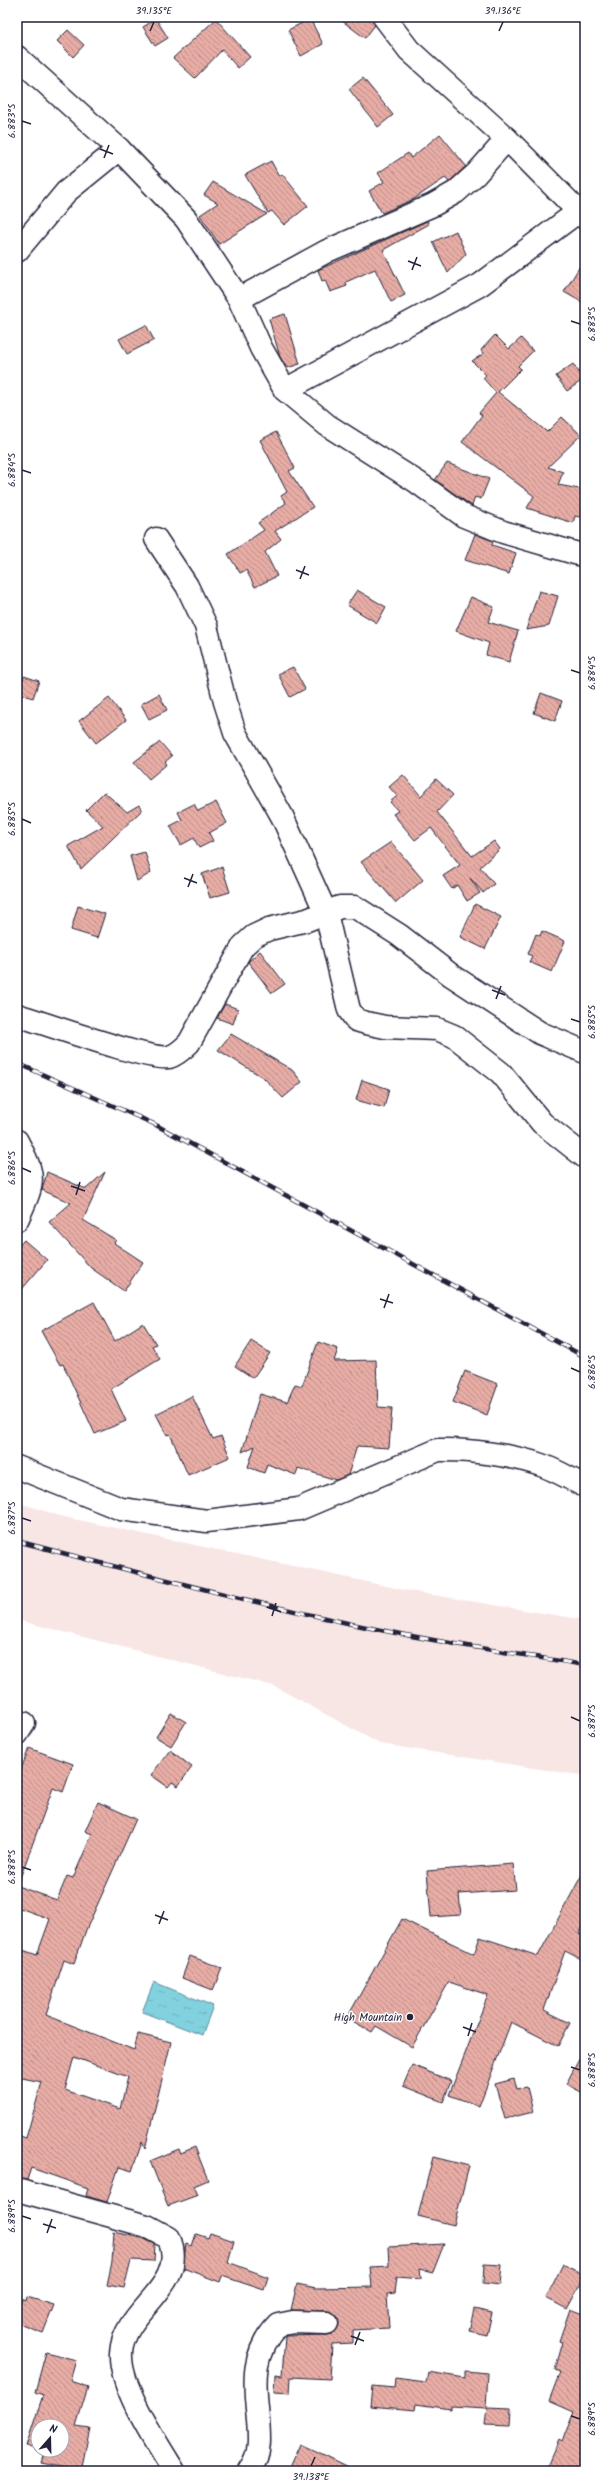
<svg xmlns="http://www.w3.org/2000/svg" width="602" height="2488" font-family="Kalam,sans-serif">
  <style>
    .built { fill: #f8e6e4 }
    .water { fill: url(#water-ripples); stroke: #5c8b9d }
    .building { fill: url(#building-back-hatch); stroke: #22223b; fill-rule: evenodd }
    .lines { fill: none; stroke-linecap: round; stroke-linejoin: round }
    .street-casing { stroke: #22223b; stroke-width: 25 }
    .secondary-casing { stroke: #22223b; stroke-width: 25 }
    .street { stroke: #fff; stroke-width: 22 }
    .secondary { stroke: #fff; stroke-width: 22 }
    .rail-casing { stroke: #22223b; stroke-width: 4.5 }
    .rail { stroke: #fff; stroke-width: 3; stroke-dasharray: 9; stroke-linecap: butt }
    .ticks { fill: none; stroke: #22223b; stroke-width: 1.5 }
    .poi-dot { fill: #22223b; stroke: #fff; stroke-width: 1.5 }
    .labels { text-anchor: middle; stroke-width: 3; stroke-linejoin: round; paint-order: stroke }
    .poi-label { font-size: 11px; fill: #22223b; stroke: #fff; text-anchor: end }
    .neatline { fill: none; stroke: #22223b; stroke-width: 1.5 }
    .ticks-label { font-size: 10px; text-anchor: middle; fill: #22223b }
  </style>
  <defs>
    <pattern id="water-ripples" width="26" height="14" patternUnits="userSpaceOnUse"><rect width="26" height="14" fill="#82d1df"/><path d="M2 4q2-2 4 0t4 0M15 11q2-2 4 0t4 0" fill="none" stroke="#70b3c0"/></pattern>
    <pattern id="building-back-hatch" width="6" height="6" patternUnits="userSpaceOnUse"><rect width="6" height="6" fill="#e7ada5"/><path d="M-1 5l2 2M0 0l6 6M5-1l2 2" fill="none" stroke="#bb8c88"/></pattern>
  </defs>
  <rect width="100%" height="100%" fill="#fff"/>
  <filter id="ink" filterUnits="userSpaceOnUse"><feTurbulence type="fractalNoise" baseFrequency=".025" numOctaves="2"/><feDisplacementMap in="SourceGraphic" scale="8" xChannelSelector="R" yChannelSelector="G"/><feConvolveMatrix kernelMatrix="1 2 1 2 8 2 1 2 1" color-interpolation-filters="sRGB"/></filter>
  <g filter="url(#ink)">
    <!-- built -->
    <path class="built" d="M 17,1502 L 60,1516 L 409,1591 L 585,1620 L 585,1776 L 380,1744 L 274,1686 L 17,1620 Z"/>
    <!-- water -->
    <path class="water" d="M 154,1982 L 213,2006 L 202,2035 L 142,2012 Z"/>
    <!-- building -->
    <g class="building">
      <path d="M 337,17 L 372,17 L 375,25 L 365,38 Z"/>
      <path d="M 156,19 L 168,38 L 155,46 L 143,27 Z"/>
      <path d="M 216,19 L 250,57 L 238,68 L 222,50 L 195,78 L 173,58 Z"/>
      <path d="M 310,19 L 323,44 L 301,56 L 288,30 Z"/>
      <path d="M 68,30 L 84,45 L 73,57 L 57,41 Z"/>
      <path d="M 363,78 L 393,115 L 378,127 L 349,89 Z"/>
      <path d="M 440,134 L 466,166 L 449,182 L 445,178 L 414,199 L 382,213 L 369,191 L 384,182 L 378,173 L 408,153 L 411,158 Z"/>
      <path d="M 271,161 L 279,176 L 282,174 L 308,206 L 284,225 L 272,211 L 268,213 L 245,175 Z"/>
      <path d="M 213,182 L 267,214 L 219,244 L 200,215 L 218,203 L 204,195 Z"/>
      <path d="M 427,221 L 429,224 L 383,250 L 405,295 L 391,302 L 375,269 L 346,282 L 347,286 L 330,292 L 325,280 L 322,281 L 318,270 Z"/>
      <path d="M 456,231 L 466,254 L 448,273 L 433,242 Z"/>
      <path d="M 585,258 L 585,304 L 564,292 Z"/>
      <path d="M 285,314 L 300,364 L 287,368 L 280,357 L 269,319 Z"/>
      <path d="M 146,325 L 154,340 L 127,354 L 119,339 Z"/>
      <path d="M 495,335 L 509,349 L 521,338 L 533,351 L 518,366 L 521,369 L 498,392 L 547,432 L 562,417 L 581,435 L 548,467 L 563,472 L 558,485 L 585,490 L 585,518 L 575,516 L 573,523 L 527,508 L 534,496 L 462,442 L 482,415 L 479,413 L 496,393 L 483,378 L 486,375 L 472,361 L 483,354 L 481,350 Z"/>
      <path d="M 573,364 L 584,379 L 567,391 L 556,376 Z"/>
      <path d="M 276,432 L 295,468 L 289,471 L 313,507 L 275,531 L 281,539 L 265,552 L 277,576 L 255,587 L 246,570 L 240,573 L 228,554 L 264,530 L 258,523 L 286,503 L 281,496 L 287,492 L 260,440 Z"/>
      <path d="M 447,463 L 489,479 L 481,499 L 475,497 L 472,506 L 435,480 Z"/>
      <path d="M 475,534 L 493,541 L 492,545 L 516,553 L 509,574 L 465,560 Z"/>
      <path d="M 357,590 L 386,607 L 377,623 L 347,605 Z"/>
      <path d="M 539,591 L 558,596 L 549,626 L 526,630 Z"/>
      <path d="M 471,597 L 494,607 L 488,622 L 518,631 L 509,662 L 486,655 L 489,643 L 456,631 Z"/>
      <path d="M 293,667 L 305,689 L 290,697 L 278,674 Z"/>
      <path d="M 24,676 L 39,681 L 33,698 L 18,693 Z"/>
      <path d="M 541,693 L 562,701 L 555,721 L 534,713 Z"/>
      <path d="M 159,694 L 167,710 L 149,719 L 141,704 Z"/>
      <path d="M 109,698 L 126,720 L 96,743 L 79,721 Z"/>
      <path d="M 160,742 L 172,756 L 165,762 L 167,764 L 149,779 L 134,762 Z"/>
      <path d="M 403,775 L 421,796 L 436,779 L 453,795 L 437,812 L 472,856 L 494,841 L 500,849 L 480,867 L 494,884 L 483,893 L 470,878 L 480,893 L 467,901 L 457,885 L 452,889 L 443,876 L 460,865 L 431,828 L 415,840 L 393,814 L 398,811 L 390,802 L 397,796 L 389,787 Z"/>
      <path d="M 104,792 L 127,812 L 139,805 L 142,810 L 81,869 L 68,846 L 103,826 L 86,810 Z"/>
      <path d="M 216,802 L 227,823 L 209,833 L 213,841 L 199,848 L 194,838 L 181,845 L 170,826 L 182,820 L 178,812 L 194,804 L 198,811 Z"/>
      <path d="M 391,842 L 423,880 L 396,903 L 361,862 Z"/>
      <path d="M 145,852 L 151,873 L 137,881 L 130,856 Z"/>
      <path d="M 222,867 L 230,892 L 210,898 L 202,874 Z"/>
      <path d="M 475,904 L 501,917 L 485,949 L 460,937 Z"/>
      <path d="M 78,906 L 105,914 L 97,938 L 71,930 Z"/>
      <path d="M 542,931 L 565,941 L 552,972 L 529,962 L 532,956 L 528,954 L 536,934 L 540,936 Z"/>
      <path d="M 260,951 L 285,984 L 272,993 L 248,962 Z"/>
      <path d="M 225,1004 L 238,1009 L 233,1024 L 217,1018 Z"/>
      <path d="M 231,1034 L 292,1070 L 302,1082 L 283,1098 L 264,1078 L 218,1050 Z"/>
      <path d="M 362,1080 L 389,1089 L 384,1108 L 356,1100 Z"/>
      <path d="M 47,1172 L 86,1189 L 105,1172 L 83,1220 L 116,1240 L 114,1243 L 143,1262 L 124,1291 L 91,1268 L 49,1222 L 71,1203 L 42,1190 Z"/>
      <path d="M 24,1240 L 47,1260 L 17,1295 L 17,1248 Z"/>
      <path d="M 94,1302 L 115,1341 L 143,1323 L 156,1344 L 152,1346 L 160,1359 L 111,1389 L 126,1421 L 95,1434 L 63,1364 L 60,1365 L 41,1331 Z"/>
      <path d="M 251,1341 L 270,1353 L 253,1378 L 235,1366 Z"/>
      <path d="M 318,1342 L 338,1349 L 334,1361 L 376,1360 L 378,1407 L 392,1408 L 389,1448 L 357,1446 L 348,1475 L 336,1480 L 298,1468 L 296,1475 L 267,1464 L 264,1473 L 248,1467 L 255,1446 L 242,1452 L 260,1394 L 287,1402 L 295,1384 L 302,1386 Z"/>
      <path d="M 465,1371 L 498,1384 L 487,1415 L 453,1402 Z"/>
      <path d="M 192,1396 L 213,1439 L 221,1436 L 230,1457 L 188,1475 L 170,1434 L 167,1435 L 156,1414 Z"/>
      <path d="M 171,1713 L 186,1722 L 171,1746 L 156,1737 Z"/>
      <path d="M 29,1748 L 73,1764 L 63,1792 L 53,1788 L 19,1881 L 17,1881 L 17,1780 Z"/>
      <path d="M 170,1750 L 192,1767 L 178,1786 L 172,1782 L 168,1787 L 151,1775 Z"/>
      <path d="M 98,1802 L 136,1819 L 86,1930 L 74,1964 L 64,1960 L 46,2015 L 134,2050 L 138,2034 L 171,2042 L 145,2149 L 142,2142 L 132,2171 L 119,2167 L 107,2202 L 86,2196 L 88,2188 L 31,2168 L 27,2180 L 17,2178 L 17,2135 L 26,2138 L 42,2082 L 17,2077 L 17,1948 L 37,1955 L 50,1919 L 17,1907 L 17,1886 L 57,1900 L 67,1876 L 73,1878 L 92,1834 L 85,1831 ZM 74,2057 L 128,2077 L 120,2109 L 65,2090 Z"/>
      <path d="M 513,1864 L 516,1890 L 459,1894 L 461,1915 L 431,1917 L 427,1871 Z"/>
      <path d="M 585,1869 L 585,1923 L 579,1934 L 585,1936 L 585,1961 L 565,1951 L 544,2010 L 570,2023 L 558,2046 L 511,2022 L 479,2106 L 449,2095 L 488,1995 L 449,1982 L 412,2047 L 376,2026 L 372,2032 L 347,2018 L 402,1919 L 474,1954 L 480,1937 L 538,1956 Z"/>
      <path d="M 190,1956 L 222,1968 L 213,1990 L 182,1978 Z"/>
      <path d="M 585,2048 L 585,2094 L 566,2084 Z"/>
      <path d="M 412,2065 L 451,2081 L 443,2102 L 403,2086 Z"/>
      <path d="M 514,2079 L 517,2089 L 527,2087 L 533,2112 L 505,2119 L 495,2084 Z"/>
      <path d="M 195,2147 L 208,2180 L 194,2186 L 198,2195 L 168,2206 L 150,2161 L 179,2149 L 181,2153 Z"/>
      <path d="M 433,2157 L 469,2166 L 454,2225 L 418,2216 Z"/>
      <path d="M 114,2232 L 142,2238 L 155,2244 L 154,2261 L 131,2260 L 124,2288 L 107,2285 L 112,2262 Z"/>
      <path d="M 210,2233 L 234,2241 L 228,2262 L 268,2277 L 264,2290 L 222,2276 L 220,2282 L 183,2268 L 186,2244 L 192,2246 L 196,2234 L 208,2238 Z"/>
      <path d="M 444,2244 L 433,2272 L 420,2269 L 421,2279 L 397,2277 L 395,2293 L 387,2294 L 389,2328 L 353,2330 L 353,2343 L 332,2344 L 330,2379 L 291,2377 L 290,2393 L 274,2392 L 275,2375 L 282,2376 L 285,2336 L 327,2335 L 333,2334 L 339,2324 L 338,2317 L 328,2311 L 291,2310 L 297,2284 L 316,2288 L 372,2287 L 370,2267 L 389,2266 L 388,2247 Z"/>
      <path d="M 484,2264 L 502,2265 L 500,2285 L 483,2283 Z"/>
      <path d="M 563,2264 L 585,2276 L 567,2309 L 546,2298 Z"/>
      <path d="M 27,2297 L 54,2305 L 43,2333 L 17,2323 L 17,2302 L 20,2303 L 22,2299 L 26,2301 Z"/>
      <path d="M 474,2309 L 492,2313 L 487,2335 L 469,2331 Z"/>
      <path d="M 570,2309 L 585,2315 L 585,2471 L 545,2471 L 559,2439 L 562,2441 L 574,2412 L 549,2401 L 560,2372 L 555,2370 L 563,2342 L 559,2341 Z"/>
      <path d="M 46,2352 L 76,2360 L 70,2381 L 88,2387 L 76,2426 L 90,2428 L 81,2471 L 42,2463 L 46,2450 L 62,2450 L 62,2426 L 38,2426 L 38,2448 L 26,2446 L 43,2395 L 35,2392 Z"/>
      <path d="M 465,2371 L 488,2373 L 486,2408 L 451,2406 L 451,2409 L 416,2404 L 415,2410 L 370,2406 L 372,2386 L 394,2388 L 395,2378 L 426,2382 L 428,2372 L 465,2378 Z"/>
      <path d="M 487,2407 L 511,2408 L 510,2426 L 485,2425 Z"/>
      <path d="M 300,2444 L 315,2451 L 356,2471 L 288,2471 Z"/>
    </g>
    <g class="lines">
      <!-- street casing -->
      <g class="street-casing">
        <g id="street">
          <path d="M 17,57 L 119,149 L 186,219 L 239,299 L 261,348 L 285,390 L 327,425 L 417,482 L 464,516 L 503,532 L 585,556"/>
          <path d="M 17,251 L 66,192 L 119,149"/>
          <path d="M 239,299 L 327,251 L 433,205 L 456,192 L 476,174 L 507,139"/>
          <path d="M 285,390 L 480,285 L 579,211"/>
          <path d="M 156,539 L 187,586 L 206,626 L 225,702 L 235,733 L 282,816 L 326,913 L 349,1010 L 356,1020 L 366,1023 L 385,1027 L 437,1029 L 454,1036 L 501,1073 L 542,1123 L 585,1157"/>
          <path d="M 17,1015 C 44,1023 149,1061 169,1057 C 177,1055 184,1048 189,1043 L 243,946 L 254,936 L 269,929 L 307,920 L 340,907 L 355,907 L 399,935 L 451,975 L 540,1033 L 585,1052"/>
          <path d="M 17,1141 C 37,1179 34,1182 17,1220"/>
          <path d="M 17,1467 L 121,1509 L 207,1521 L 299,1509 L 438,1450 C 467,1449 512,1455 541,1465 C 556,1470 570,1479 585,1486"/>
          <path d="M 17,1734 L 24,1723"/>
          <path d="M 17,2190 L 147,2226 L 169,2238 C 189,2288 124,2307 121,2353 C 119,2386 156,2442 174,2471"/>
          <path d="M 249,2471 C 278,2435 230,2374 278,2325 L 293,2322 L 327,2323"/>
        </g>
      </g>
      <!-- secondary casing -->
      <g class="secondary-casing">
        <path id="secondary" d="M 384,17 L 409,50 L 507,139 L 585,218"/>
      </g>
      <!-- street -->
      <use href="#street" class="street"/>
      <!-- secondary -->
      <use href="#secondary" class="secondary"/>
      <!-- rail casing -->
      <g class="rail-casing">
        <g id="rail">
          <path d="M 17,1063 L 154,1124 L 585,1357"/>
          <path d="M 17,1541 C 119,1568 222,1595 325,1618 C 411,1638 498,1651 585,1665"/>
        </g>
      </g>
      <!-- rail -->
      <use href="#rail" class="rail"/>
    </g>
  </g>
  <!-- ticks -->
  <path class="ticks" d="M 150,31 L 154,22M 499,31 L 503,22M 22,121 L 31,124M 100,149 L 113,154M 104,158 L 109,145M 408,261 L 421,266M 412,270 L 417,257M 571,321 L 580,324M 22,470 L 31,473M 296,570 L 309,575M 300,579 L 305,566M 571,670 L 580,673M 22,819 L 31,823M 184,878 L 197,883M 188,887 L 193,874M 492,990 L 505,995M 496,999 L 501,986M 571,1019 L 580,1022M 22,1168 L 31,1172M 71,1186 L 85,1191M 76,1195 L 80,1182M 380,1299 L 393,1303M 384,1308 L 389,1294M 571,1368 L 580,1372M 22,1518 L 31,1521M 267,1607 L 281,1612M 272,1616 L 276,1603M 571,1717 L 580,1721M 22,1867 L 31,1870M 155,1915 L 168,1920M 159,1924 L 164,1911M 463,2027 L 476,2032M 468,2036 L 472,2023M 571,2067 L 580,2070M 22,2216 L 31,2219M 43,2224 L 56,2228M 47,2233 L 52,2219M 351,2336 L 364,2341M 355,2345 L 360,2332M 571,2416 L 580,2419M 311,2466 L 315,2457"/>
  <!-- markers -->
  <circle class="poi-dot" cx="410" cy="2017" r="4"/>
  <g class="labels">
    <!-- poi labels -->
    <g class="poi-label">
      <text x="402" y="2021">High Mountain</text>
    </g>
  </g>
  <!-- margin -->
  <rect width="602" height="2488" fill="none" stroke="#fff" stroke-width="44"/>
  <!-- north arrow -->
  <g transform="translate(50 2438) rotate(20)"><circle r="19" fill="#ffffff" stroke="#a7a7b1"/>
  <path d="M0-3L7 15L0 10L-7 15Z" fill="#22223b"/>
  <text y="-6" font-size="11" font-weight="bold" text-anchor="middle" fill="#22223b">N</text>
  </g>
  <rect x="22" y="22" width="558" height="2444" class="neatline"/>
  <g class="ticks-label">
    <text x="154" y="14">39.135°E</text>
    <text x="503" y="14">39.136°E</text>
    <text transform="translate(11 121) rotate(-90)" y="4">6.883°S</text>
    <text transform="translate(591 324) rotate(-90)" y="4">6.883°S</text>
    <text transform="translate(11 470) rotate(-90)" y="4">6.884°S</text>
    <text transform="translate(591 673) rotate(-90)" y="4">6.884°S</text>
    <text transform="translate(11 819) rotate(-90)" y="4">6.885°S</text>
    <text transform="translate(591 1022) rotate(-90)" y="4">6.885°S</text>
    <text transform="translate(11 1168) rotate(-90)" y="4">6.886°S</text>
    <text transform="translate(591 1372) rotate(-90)" y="4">6.886°S</text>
    <text transform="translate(11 1518) rotate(-90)" y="4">6.887°S</text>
    <text transform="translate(591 1721) rotate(-90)" y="4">6.887°S</text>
    <text transform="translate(11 1867) rotate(-90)" y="4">6.888°S</text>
    <text transform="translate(591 2070) rotate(-90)" y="4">6.888°S</text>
    <text transform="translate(11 2216) rotate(-90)" y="4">6.889°S</text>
    <text transform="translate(591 2419) rotate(-90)" y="4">6.889°S</text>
    <text x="311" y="2480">39.138°E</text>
  </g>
</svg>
